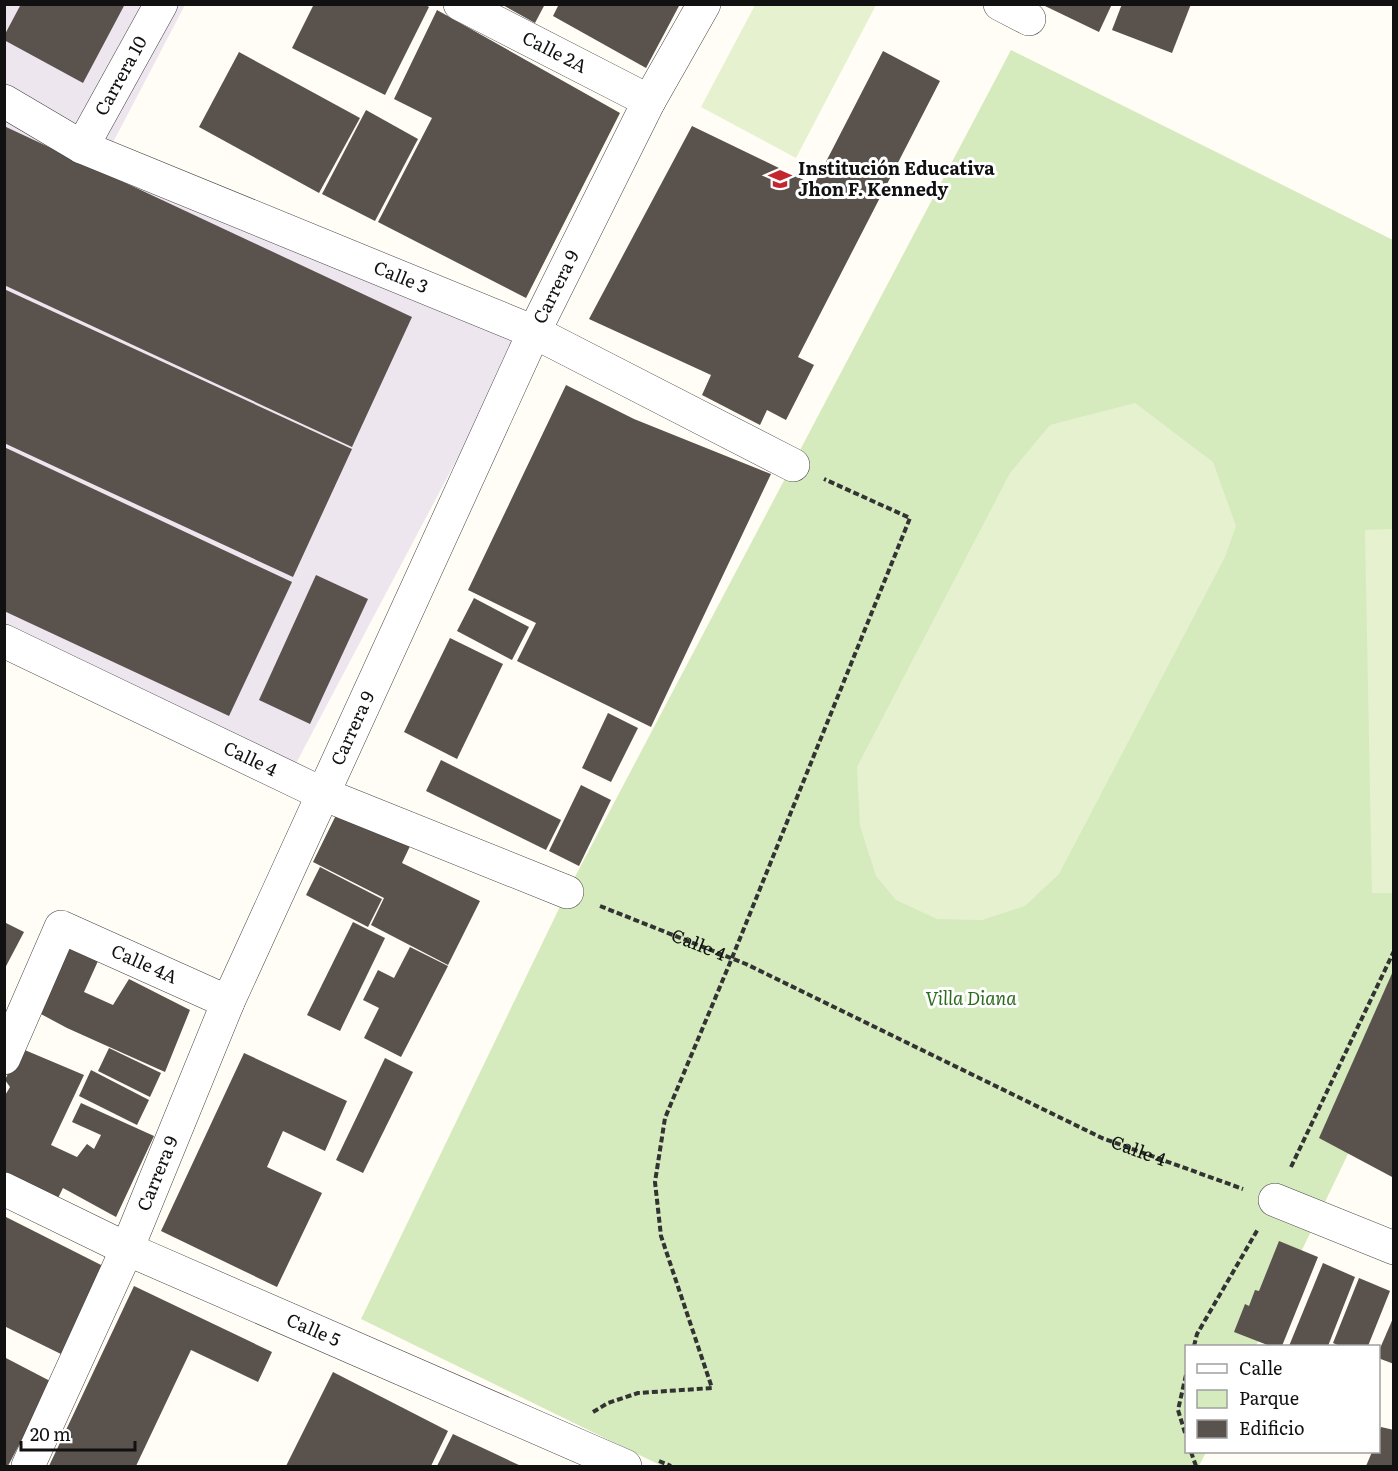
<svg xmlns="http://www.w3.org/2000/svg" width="1398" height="1471" font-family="Literata,serif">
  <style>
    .industrial { fill: #eee6ef }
    .green { fill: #d5ebbd }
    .pitch { fill: #e6f2cf }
    .building { fill: #5a524d }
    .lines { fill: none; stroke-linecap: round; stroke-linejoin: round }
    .minor-casing { stroke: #444; stroke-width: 34 }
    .path { stroke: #333; stroke-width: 4; stroke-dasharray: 6 3; stroke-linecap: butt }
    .minor { stroke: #fff; stroke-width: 33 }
    .labels { text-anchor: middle; stroke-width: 6; stroke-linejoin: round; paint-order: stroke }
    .street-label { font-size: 18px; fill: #111; stroke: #fff }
    .poi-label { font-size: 18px; font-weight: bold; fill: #111; stroke: #fff; text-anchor: start }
    .park-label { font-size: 18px; font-style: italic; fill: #2f6b1f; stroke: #fff }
  </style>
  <rect width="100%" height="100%" fill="#fffdf5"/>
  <!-- industrial -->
  <path class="industrial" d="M 4,5 L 185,5 L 109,150 L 522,336 L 292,771 L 5,629 Z"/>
  <!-- green -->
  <path class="green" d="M 1011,50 L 1393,240 L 1393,1060 L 1256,1346 L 1186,1346 L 1186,1452 L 1206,1452 L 1199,1466 L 662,1466 L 361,1319 L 567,892 Z"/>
  <!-- pitch -->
  <g class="pitch">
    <path d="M 755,5 L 876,5 L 796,158 L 701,107 Z"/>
    <path d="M 1135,403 L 1213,462 L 1236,526 L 1225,557 L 1059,874 L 1025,906 L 982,920 L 937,919 L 896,900 L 876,876 L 860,826 L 857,767 L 1010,473 L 1050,425 Z"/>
    <path d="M 1393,529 L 1393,893 L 1372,893 L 1365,530 Z"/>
  </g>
  <!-- building -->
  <g class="building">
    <path d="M 21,4 L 125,4 L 83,83 L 4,40 L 4,36 Z"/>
    <path d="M 314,4 L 424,4 L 429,7 L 385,95 L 292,48 Z"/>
    <path d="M 501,4 L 545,4 L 535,23 Z"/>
    <path d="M 559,4 L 680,4 L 646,68 L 553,16 Z"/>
    <path d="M 1046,4 L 1112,4 L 1099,32 L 1045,6 Z"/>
    <path d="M 1122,4 L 1191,4 L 1172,53 L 1112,30 Z"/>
    <path d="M 437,10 L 620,113 L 526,298 L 378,222 L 432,118 L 394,99 Z"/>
    <path d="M 883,51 L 940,81 L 798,357 L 814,365 L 786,420 L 767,410 L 760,425 L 702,395 L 711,375 L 589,319 L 692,126 L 814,185 Z"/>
    <path d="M 239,52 L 360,118 L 319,193 L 199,127 Z"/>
    <path d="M 366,110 L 418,139 L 375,221 L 322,194 Z"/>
    <path d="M 4,126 L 412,317 L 352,447 L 4,285 Z"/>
    <path d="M 4,289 L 352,449 L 293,577 L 4,443 Z"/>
    <path d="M 566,385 L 634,419 L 771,474 L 651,727 L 517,661 L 536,623 L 468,590 Z"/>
    <path d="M 4,447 L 292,582 L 229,716 L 4,611 Z"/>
    <path d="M 316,575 L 368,599 L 310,724 L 259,700 Z"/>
    <path d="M 474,598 L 529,627 L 512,660 L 457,631 Z"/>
    <path d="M 450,638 L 503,664 L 457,759 L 404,732 Z"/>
    <path d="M 608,713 L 638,728 L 611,782 L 582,768 Z"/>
    <path d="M 441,760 L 561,820 L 546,850 L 426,791 Z"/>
    <path d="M 581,785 L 611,800 L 579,866 L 549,851 Z"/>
    <path d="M 340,807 L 411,844 L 402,863 L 480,901 L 448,965 L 371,925 L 384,898 L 313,862 Z"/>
    <path d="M 320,867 L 382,899 L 368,927 L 306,895 Z"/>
    <path d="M 4,922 L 24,932 L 4,970 Z"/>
    <path d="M 353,922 L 385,938 L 340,1031 L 307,1015 Z"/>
    <path d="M 410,947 L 448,966 L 401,1057 L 364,1038 L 379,1008 L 363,1000 L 378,970 L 394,978 Z"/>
    <path d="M 68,948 L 98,961 L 84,992 L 113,1005 L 129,979 L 190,1010 L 165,1072 L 67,1028 L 39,1013 Z"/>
    <path d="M 1394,969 L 1394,1178 L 1319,1138 Z"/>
    <path d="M 20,1048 L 84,1075 L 51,1145 L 77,1157 L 87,1144 L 94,1149 L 101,1135 L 72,1122 L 81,1103 L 154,1136 L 116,1217 L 63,1188 L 57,1200 L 4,1175 L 4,1097 L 10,1087 L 5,1080 Z"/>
    <path d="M 109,1048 L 161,1073 L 150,1097 L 98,1071 Z"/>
    <path d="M 244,1053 L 347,1101 L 325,1151 L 283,1131 L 267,1167 L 322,1193 L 277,1287 L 161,1231 Z"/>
    <path d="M 385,1058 L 413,1072 L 363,1173 L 336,1160 Z"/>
    <path d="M 91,1070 L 149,1100 L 137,1125 L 79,1096 Z"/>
    <path d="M 4,1216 L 109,1269 L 65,1356 L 4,1326 Z"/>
    <path d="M 1279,1241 L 1318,1257 L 1282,1346 L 1270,1346 L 1234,1332 L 1245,1304 L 1249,1306 L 1255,1290 L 1259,1291 Z"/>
    <path d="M 1323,1263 L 1355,1277 L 1328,1346 L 1289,1346 Z"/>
    <path d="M 1359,1278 L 1390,1291 L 1368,1346 L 1340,1346 L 1333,1343 Z"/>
    <path d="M 134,1286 L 272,1352 L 258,1382 L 191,1350 L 136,1466 L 49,1466 Z"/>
    <path d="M 1394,1316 L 1394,1364 L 1378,1358 L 1378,1353 Z"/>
    <path d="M 4,1357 L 52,1382 L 8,1466 L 4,1466 Z"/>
    <path d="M 333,1372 L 448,1431 L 431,1466 L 286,1466 Z"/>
    <path d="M 1381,1427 L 1394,1430 L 1394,1466 L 1366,1466 L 1372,1452 L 1378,1452 L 1378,1434 Z"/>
    <path d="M 453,1434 L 521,1466 L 437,1466 Z"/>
  </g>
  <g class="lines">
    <!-- minor casing -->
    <g class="minor-casing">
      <g id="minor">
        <path id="s2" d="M 460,4 L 649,101"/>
        <path d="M 1000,4 L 1029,19"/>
        <path id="s3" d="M 4,101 L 82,147 L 534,332 L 793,465"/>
        <path id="s4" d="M 82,147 L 161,4"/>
        <path id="s5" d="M 4,641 L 323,794 L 567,892"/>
        <path id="s6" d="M 4,1058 L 61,927 L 228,1002"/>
        <path id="s7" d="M 4,1189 L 127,1249 L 625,1466"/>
        <path d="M 1275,1200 L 1394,1248"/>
        <path id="s8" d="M 28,1466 L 127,1249 L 228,1002 L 534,332 L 649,101 L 704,4"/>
      </g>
    </g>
    <!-- path -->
    <g class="path">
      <path id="s1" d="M 600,906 L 746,964 L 1102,1138 L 1243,1189"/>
      <path d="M 1291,1167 L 1394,951"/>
      <path d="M 1194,1346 L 1197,1334 L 1258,1229"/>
      <path d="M 1186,1375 L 1178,1410 L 1186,1436"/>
      <path d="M 593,1412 L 608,1403 L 638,1393 L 712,1388 L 661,1236 L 655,1182 L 665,1118 L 732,958 L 910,518 L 824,479"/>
      <path d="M 1191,1452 L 1196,1466"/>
      <path d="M 659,1461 L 671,1466"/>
    </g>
    <!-- minor -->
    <use href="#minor" class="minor"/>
  </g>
  <!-- icons -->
  <defs>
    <g id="school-bare" transform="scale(1.8)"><path d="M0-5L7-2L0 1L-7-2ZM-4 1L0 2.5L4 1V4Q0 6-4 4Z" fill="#c4262e" stroke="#fff" stroke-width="2.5" paint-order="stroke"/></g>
  </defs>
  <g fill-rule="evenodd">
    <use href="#school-bare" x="780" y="179"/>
  </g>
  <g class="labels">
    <!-- street labels -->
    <g class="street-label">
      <text dy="6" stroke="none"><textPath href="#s2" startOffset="106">Calle 2A</textPath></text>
      <text dy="6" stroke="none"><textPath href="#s4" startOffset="81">Carrera 10</textPath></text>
      <text dy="6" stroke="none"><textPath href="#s3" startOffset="435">Calle 3</textPath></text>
      <text dy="6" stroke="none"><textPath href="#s8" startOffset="1292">Carrera 9</textPath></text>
      <text dy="6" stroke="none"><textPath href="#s8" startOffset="806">Carrera 9</textPath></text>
      <text dy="6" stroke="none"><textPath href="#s5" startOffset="273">Calle 4</textPath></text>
      <text dy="6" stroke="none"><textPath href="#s1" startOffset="106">Calle 4</textPath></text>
      <text dy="6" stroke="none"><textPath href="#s6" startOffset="234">Calle 4A</textPath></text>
      <text dy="6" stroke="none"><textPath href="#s1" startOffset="592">Calle 4</textPath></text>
      <text dy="6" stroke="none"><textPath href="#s8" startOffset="320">Carrera 9</textPath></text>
      <text dy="6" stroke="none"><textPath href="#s7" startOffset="340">Calle 5</textPath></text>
    </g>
    <!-- poi labels -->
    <g class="poi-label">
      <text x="798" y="175">Institución Educativa<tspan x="798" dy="21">Jhon F. Kennedy</tspan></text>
    </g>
    <!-- park labels -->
    <g class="park-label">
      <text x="971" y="1005">Villa Diana</text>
    </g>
  </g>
  <!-- border -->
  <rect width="1398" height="1471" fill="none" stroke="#111111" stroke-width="12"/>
  <!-- legend -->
  <rect x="1185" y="1345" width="195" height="108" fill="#ffffff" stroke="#a0a0a0" stroke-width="1.5"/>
  <rect x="1197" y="1364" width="30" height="9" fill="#ffffff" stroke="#a0a0a0" stroke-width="1.5"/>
  <text x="1239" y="1375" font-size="18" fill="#111111">Calle</text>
  <rect x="1197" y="1390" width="30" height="18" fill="#d5ebbd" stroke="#a0a0a0" stroke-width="1.5"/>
  <text x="1239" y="1405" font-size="18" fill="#111111">Parque</text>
  <rect x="1197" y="1420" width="30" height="18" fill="#5a524d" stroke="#a0a0a0" stroke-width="1.5"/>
  <text x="1239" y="1435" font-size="18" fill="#111111">Edificio</text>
  <!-- scale -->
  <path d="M21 1441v9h114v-9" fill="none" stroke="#111111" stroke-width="3"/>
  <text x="30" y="1441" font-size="18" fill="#111111" stroke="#ffffff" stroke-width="4.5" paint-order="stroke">20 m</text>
</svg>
